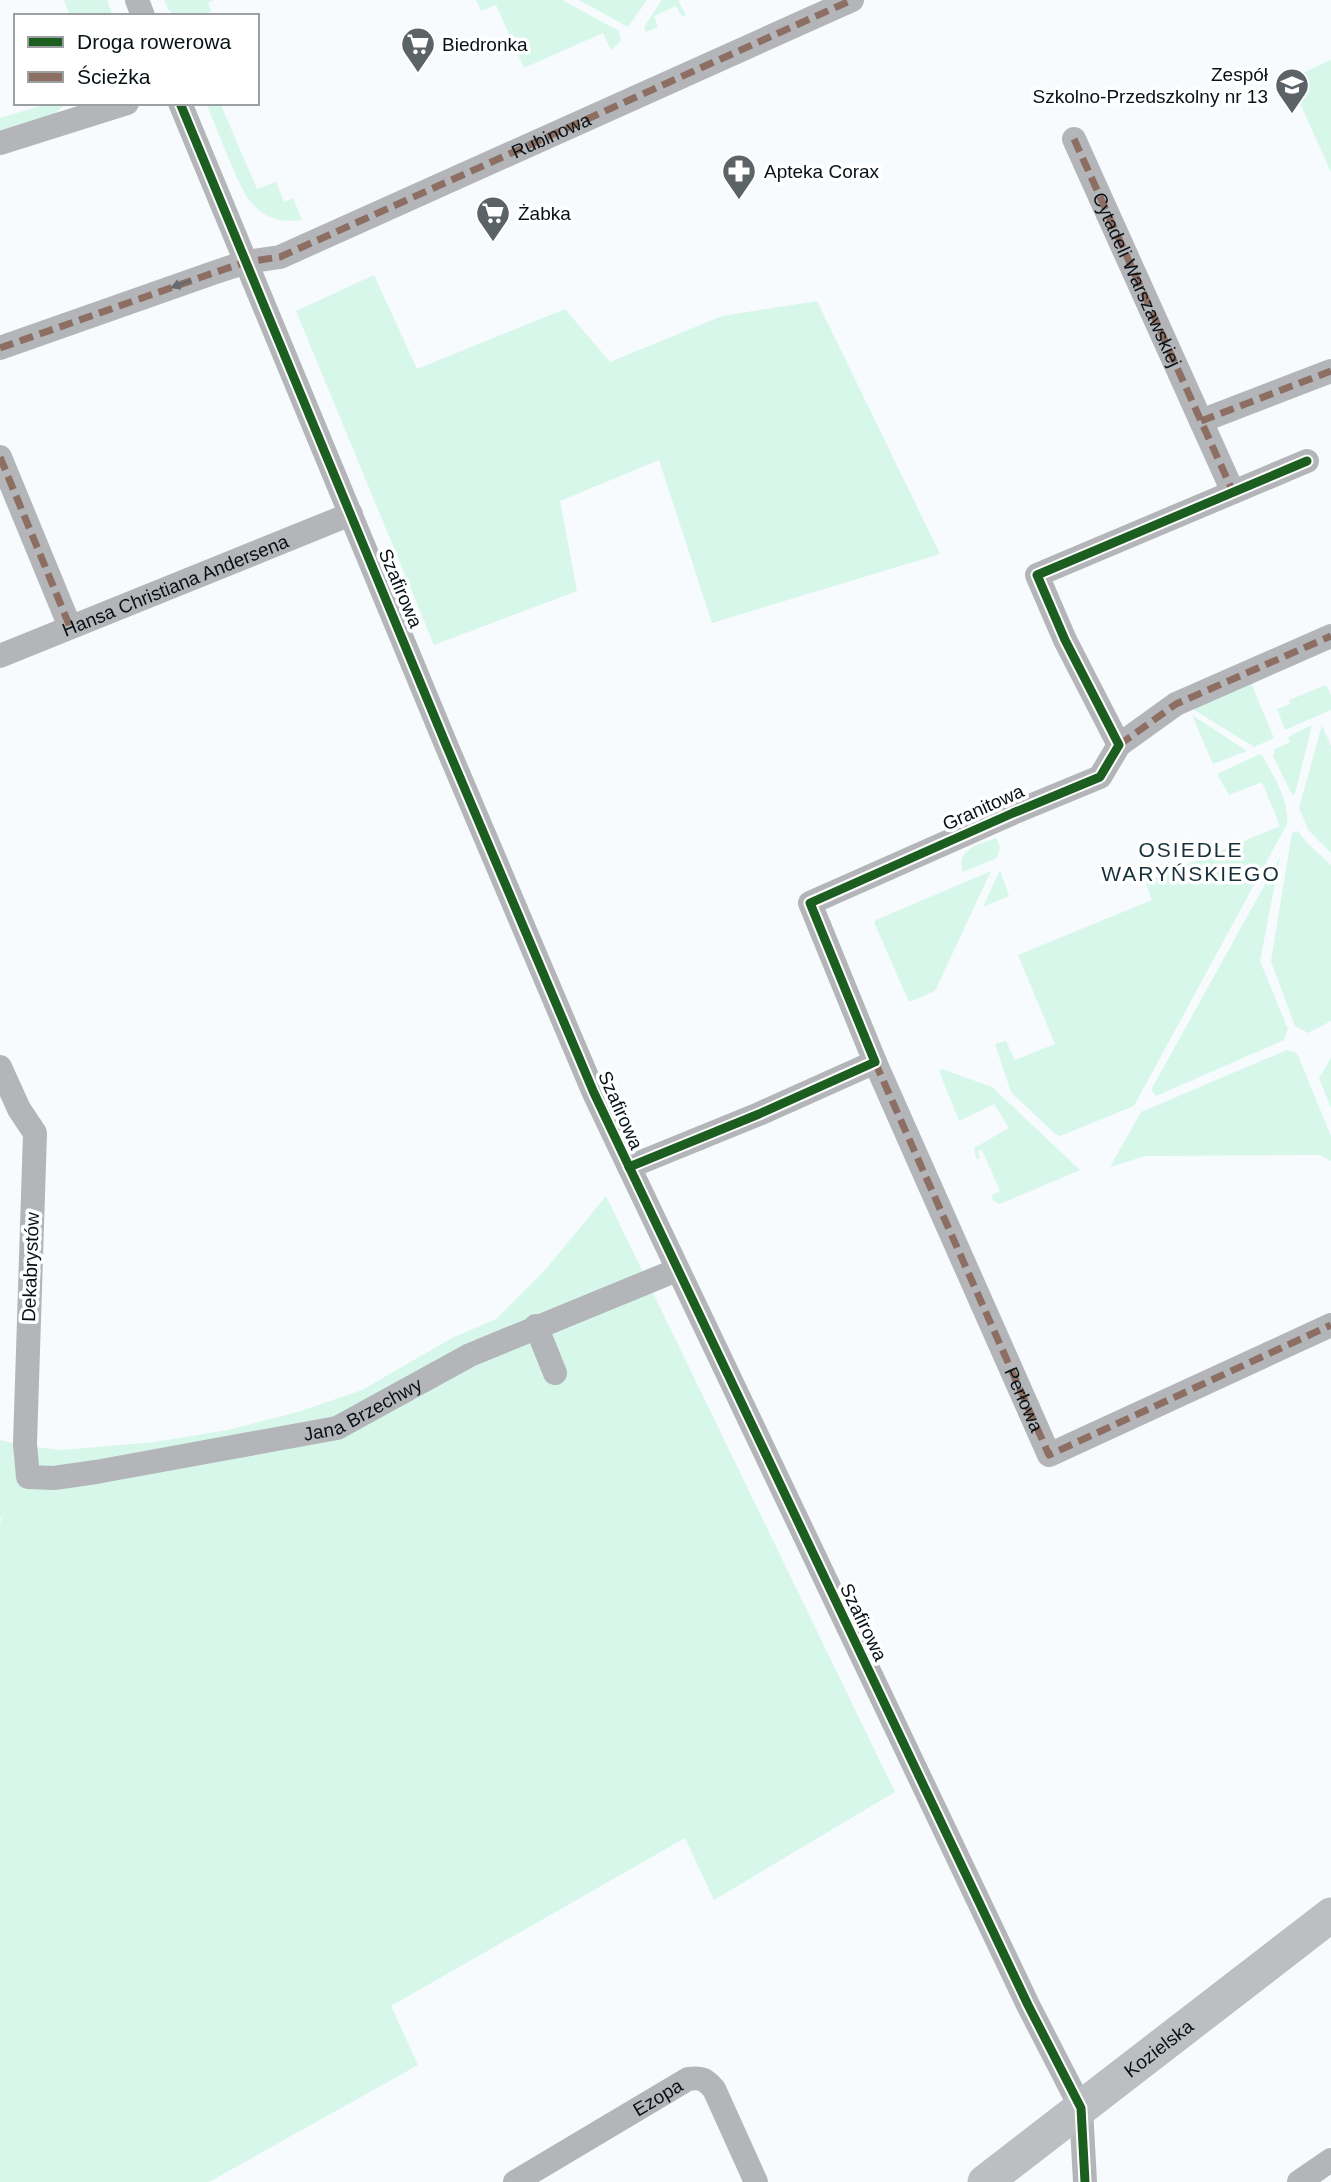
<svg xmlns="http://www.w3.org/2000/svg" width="1331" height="2182" font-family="Helvetica,sans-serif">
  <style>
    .green { fill: #d6f7e9 }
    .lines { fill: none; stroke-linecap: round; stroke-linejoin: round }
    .street { stroke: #b3b5b8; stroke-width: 24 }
    .secondary { stroke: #bcbfc2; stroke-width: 35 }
    .quiet { stroke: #8d6e63; stroke-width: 7; stroke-dasharray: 14 7; stroke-linecap: butt }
    .cycleway-casing { stroke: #fff; stroke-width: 13 }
    .cycleway { stroke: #1b5e20; stroke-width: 9 }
    .oneway { fill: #666b6f }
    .labels { text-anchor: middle; stroke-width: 7; stroke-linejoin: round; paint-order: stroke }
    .poi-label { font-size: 19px; fill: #071116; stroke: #fff; text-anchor: start }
    .street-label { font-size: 19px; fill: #071116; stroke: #fff }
    .neighbourhood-label { font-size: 21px; letter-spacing: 2px; fill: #18323d; stroke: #fff }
  </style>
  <rect width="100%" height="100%" fill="#f8fbfd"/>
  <!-- green -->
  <g class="green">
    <path d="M 64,0 L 107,0 L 113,16 L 70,16 Z"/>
    <path d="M 164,0 L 214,0 L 208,3 L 211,11 L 201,16 L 175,16 L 168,9 Z"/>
    <path d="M 476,0 L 562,0 L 619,31 L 621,41 L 611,50 L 603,33 L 524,68 L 496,5 L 481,11 Z"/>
    <path d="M 579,0 L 647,0 L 628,27 Z"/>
    <path d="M 662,0 L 678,0 L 686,15 L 682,17 L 676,6 L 654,16 L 658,27 L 646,32 L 644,27 Z"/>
    <path d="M 1331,60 L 1331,172 L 1289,79 Z"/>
    <path d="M 51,103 L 67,103 L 54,114 L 0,130 L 0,118 Z"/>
    <path d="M 206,103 L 220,103 L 257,189 L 276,182 L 284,202 L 293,198 L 302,220 C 255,226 244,195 229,159 C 221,141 214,122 206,103 Z"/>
    <path d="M 374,275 L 417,369 L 565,309 L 610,362 L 722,316 L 817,301 L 940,554 L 712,623 L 659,460 L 560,501 L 577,591 L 434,645 L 296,311 Z"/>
    <path d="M 1251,683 L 1274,738 L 1254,747 L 1191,708 Z"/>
    <path d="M 1326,685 L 1331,695 L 1331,710 L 1285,730 L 1277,709 L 1290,704 L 1289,700 Z"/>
    <path d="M 1192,715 L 1247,751 L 1213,764 Z"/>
    <path d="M 1312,725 L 1295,794 L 1292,795 L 1273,756 L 1275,749 L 1290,742 L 1288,737 Z"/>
    <path d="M 1322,725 L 1331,746 L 1331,853 L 1309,831 L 1299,808 Z"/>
    <path d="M 1260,754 L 1264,758 C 1275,779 1289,800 1287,824 L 1134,1106 L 1060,1136 L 1055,1134 L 1011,1092 L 995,1044 L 1006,1041 L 1015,1060 L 1055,1044 L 1018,955 L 1152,900 L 1145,882 L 1280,826 L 1262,782 L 1229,795 L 1217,774 Z"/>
    <path d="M 1298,831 L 1307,843 L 1331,865 L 1331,1021 L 1308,1033 L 1295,1026 L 1271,961 L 1292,833 Z"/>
    <path d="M 996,838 L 1000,847 L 997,858 L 963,872 C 955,849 978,845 996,838 Z"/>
    <path d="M 1280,857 L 1260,961 L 1288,1029 L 1284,1040 L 1156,1096 L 1151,1090 Z"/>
    <path d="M 1000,870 L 1009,896 L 983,907 Z"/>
    <path d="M 991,871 L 935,991 L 909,1002 L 874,922 L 876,920 Z"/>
    <path d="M 1287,1050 L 1297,1053 L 1331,1136 L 1331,1161 L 1320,1155 L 1145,1156 L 1110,1167 L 1141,1112 Z"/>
    <path d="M 1331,1058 L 1331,1108 L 1319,1078 Z"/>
    <path d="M 942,1069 L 992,1087 L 1080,1170 L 1000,1204 L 993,1201 L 992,1195 L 1000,1191 L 982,1150 L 978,1151 L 980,1158 L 976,1159 L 974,1148 L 1009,1128 L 994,1104 L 959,1121 L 939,1071 Z"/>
    <path d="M 606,1196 L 895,1792 L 714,1900 L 685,1838 L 391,2006 L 418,2065 L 209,2182 L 0,2182 L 0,1523 L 5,1511 L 0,1520 L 0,1440 L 25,1446 L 62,1450 L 154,1442 L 228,1430 L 298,1412 L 362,1390 L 452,1338 L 496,1319 L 546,1269 Z"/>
  </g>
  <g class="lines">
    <!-- street -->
    <g class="street">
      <path d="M 137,0 L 143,16"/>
      <path d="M 180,103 L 447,747 L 594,1093 L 1028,2005 L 1081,2108 L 1085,2182"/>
      <path d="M 1074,139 L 1233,492"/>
      <path d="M 0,143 L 127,103"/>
      <path id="s1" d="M 0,348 L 213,273 L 246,262 L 280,257 L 852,0"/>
      <path d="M 1201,421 L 1331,371"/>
      <path d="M 0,457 L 70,627"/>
      <path id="s2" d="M 0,656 L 351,514"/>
      <path d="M 1119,745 L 1176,704 L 1331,636"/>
      <path id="s3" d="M 875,1062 L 1049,1455 L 1331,1325"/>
      <path id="s4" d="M 0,1067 L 19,1109 L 35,1133 L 25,1444 L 28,1477 L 54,1478 L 96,1472 L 337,1428 L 470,1355 L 677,1270"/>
      <path d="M 629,1167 L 759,1114 L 875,1062 L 810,903 L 1013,813 L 1100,777 L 1119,745 L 1065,640 L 1037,575 L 1307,461"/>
      <path d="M 536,1326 L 555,1373"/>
      <path id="s5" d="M 515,2182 L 688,2079 C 701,2077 705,2079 714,2089 L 756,2182"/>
      <path d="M 1299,2182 L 1331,2160"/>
    </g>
    <!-- secondary -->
    <path class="secondary" id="s6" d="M 985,2182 L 1331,1915"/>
    <!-- quiet -->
    <g class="quiet">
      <path id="s7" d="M 1074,139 L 1233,492"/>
      <path d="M 0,348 L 213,273 L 246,262 L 280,257 L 852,0"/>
      <path d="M 1201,421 L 1331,371"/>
      <path d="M 0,457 L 70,627"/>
      <path d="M 1119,745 L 1176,704 L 1331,636"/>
      <path d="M 875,1062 L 1049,1455 L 1331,1325"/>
    </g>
    <!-- cycleway casing -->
    <g class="cycleway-casing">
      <g id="cycleway">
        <path d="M 180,103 L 447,747 L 594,1093 L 1028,2005 L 1081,2108 L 1085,2182"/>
        <path d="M 629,1167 L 759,1114 L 875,1062 L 810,903 L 1013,813 L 1100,777 L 1119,745 L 1065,640 L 1037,575 L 1307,461"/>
      </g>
    </g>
    <!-- cycleway -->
    <use href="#cycleway" class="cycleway"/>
  </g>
  <!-- one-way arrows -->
  <defs><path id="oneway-solid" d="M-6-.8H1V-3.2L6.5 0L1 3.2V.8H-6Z" transform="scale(1.75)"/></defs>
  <use class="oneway" href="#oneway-solid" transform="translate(181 284) rotate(160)"/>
  <!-- icons -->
  <defs>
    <g id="supermarket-pin" transform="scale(1.75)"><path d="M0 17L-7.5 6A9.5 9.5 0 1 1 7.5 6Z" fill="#5b6367" stroke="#fff"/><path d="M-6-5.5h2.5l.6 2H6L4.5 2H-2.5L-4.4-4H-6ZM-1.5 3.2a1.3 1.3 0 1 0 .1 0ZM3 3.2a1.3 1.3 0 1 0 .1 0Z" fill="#fff"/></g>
    <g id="school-pin" transform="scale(1.75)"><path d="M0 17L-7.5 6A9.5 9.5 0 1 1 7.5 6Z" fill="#5b6367" stroke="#fff"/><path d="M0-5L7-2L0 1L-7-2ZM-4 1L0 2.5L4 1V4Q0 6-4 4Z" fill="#fff"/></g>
    <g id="pharmacy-pin" transform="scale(1.75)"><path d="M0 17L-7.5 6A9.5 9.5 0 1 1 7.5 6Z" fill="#5b6367" stroke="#fff"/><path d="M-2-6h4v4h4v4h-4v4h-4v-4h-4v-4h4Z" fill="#fff"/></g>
  </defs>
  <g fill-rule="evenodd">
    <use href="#supermarket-pin" x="418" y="44"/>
    <use href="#school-pin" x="1292" y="85"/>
    <use href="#pharmacy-pin" x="739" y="171"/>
    <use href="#supermarket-pin" x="493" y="213"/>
  </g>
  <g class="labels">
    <!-- poi labels -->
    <g class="poi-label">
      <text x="442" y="51">Biedronka</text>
      <text x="1268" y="81" text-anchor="end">Zespół<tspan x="1268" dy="22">Szkolno-Przedszkolny nr 13</tspan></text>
      <text x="764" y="178">Apteka Corax</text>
      <text x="518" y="220">Żabka</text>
    </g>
    <!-- street labels -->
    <g class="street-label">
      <text dy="7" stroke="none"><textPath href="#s1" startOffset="592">Rubinowa</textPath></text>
      <text dy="7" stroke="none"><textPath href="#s7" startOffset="154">Cytadeli Warszawskiej</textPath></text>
      <text dy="7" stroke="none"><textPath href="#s2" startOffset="189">Hansa Christiana Andersena</textPath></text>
      <text transform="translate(401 588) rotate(67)" y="7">Szafirowa</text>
      <text transform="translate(983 807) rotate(-24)" y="7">Granitowa</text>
      <text transform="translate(621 1110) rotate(66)" y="7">Szafirowa</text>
      <text transform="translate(30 1267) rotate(-88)" y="7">Dekabrystów</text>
      <text dy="7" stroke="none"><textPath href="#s3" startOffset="369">Perłowa</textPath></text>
      <text dy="7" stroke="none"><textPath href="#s4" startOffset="763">Jana Brzechwy</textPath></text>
      <text transform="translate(864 1622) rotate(64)" y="7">Szafirowa</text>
      <text dy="7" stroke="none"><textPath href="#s6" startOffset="219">Kozielska</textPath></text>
      <text dy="7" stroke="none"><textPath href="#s5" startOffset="166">Ezopa</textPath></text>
    </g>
    <!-- neighbourhood labels -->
    <g class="neighbourhood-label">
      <text x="1191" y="857">OSIEDLE<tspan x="1191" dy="24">WARYŃSKIEGO</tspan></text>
    </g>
  </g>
  <!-- legend -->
  <rect x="14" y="14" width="245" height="91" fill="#ffffff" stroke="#9ca0a2" stroke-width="2"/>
  <rect x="28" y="37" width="35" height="10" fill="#1b5e20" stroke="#9ca0a2" stroke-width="2"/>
  <text x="77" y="49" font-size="21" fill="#071116">Droga rowerowa</text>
  <rect x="28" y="72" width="35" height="10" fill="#8d6e63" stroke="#9ca0a2" stroke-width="2"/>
  <text x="77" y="84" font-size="21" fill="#071116">Ścieżka</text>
</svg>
